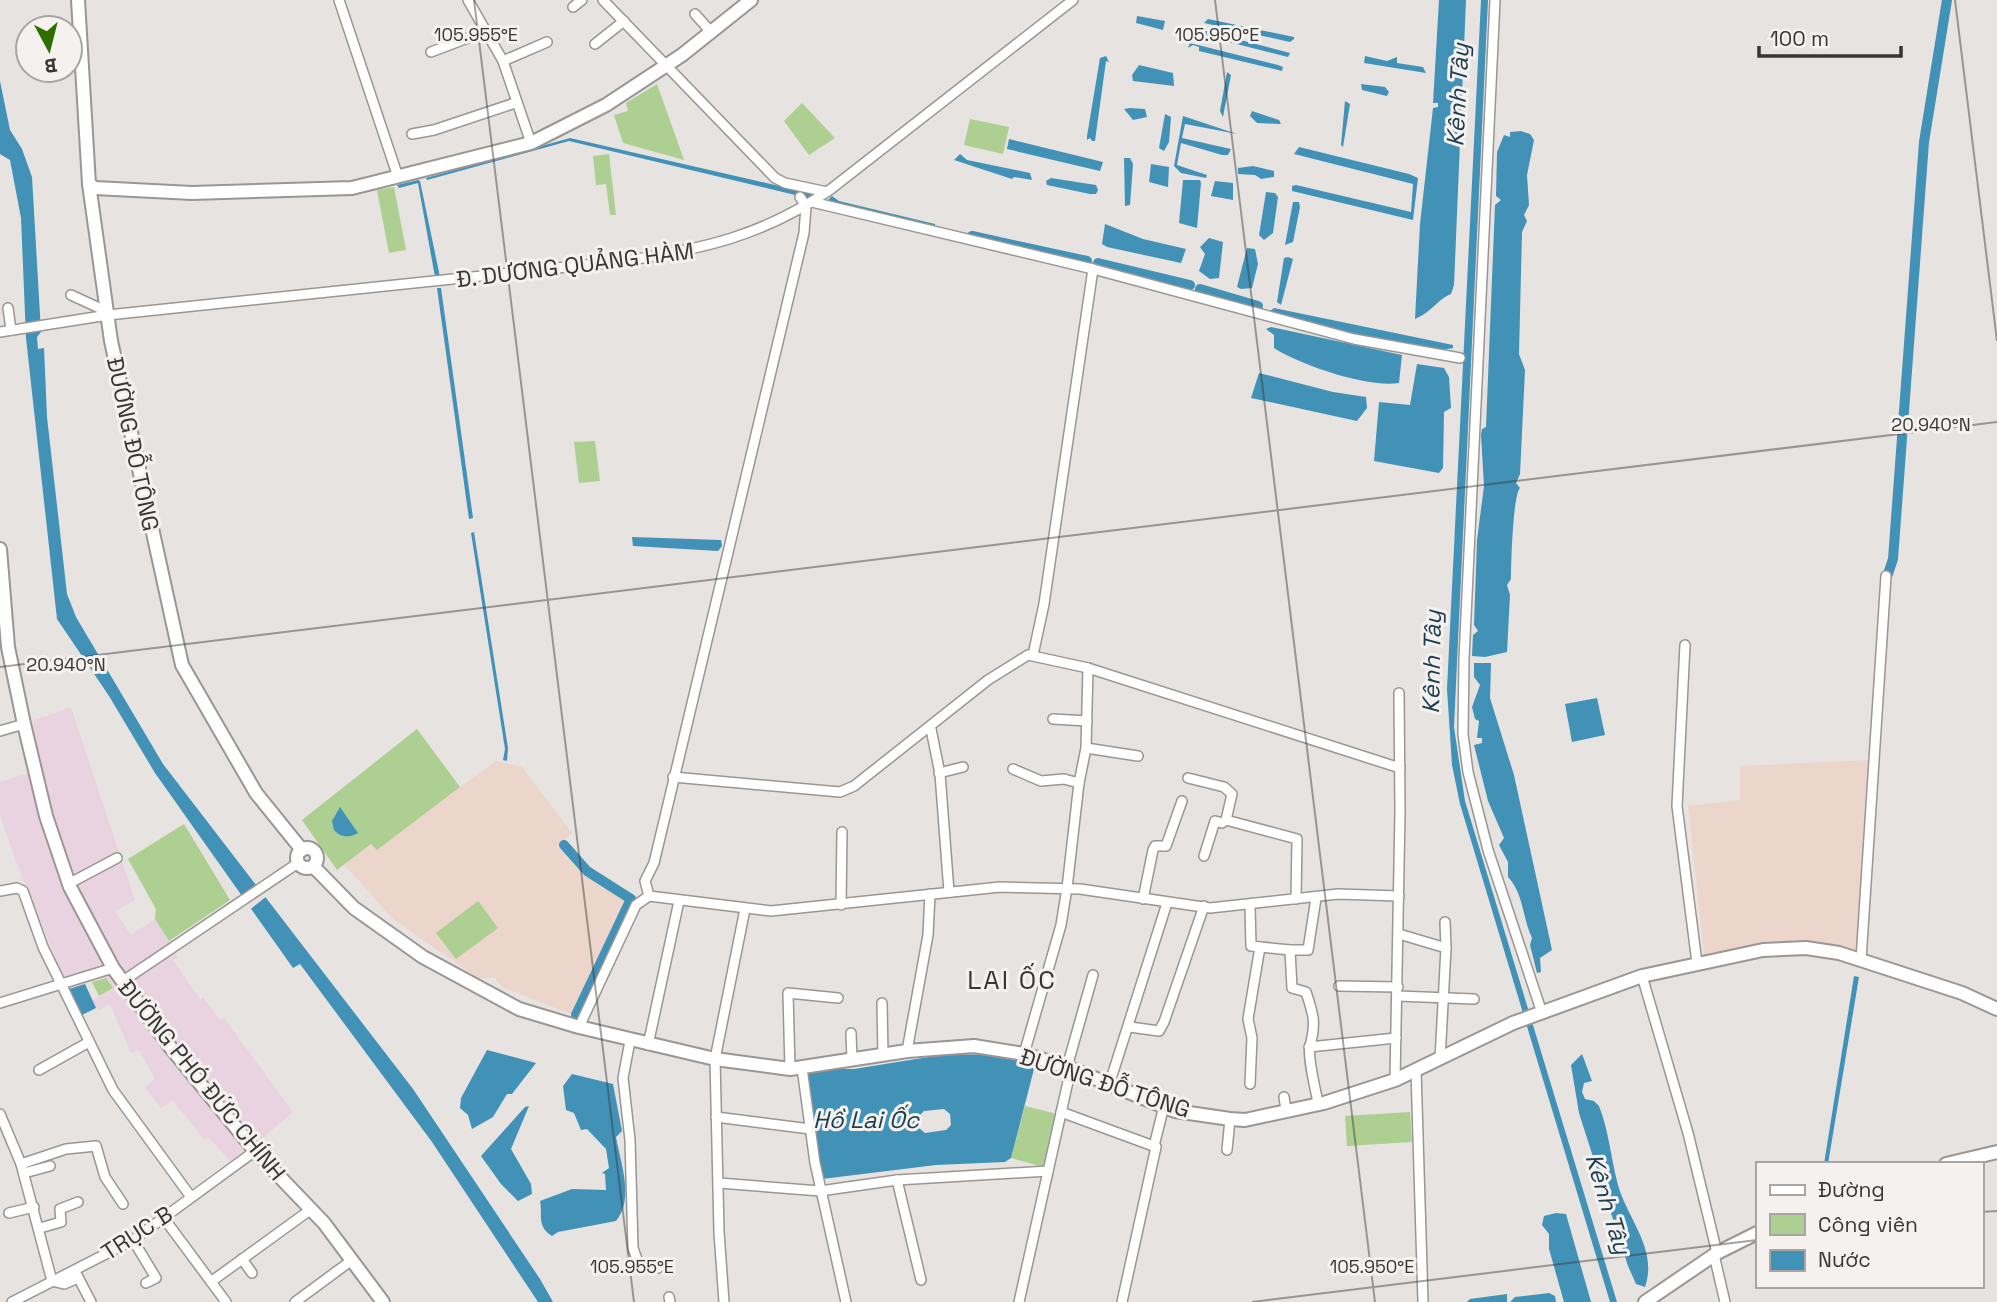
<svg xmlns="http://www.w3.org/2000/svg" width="1997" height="1302" font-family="'Space Grotesk',sans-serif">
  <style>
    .commercial { fill: #e9d3e1 }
    .education { fill: #ecd5ca }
    .green { fill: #adcf91 }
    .water { fill: #4291b7; fill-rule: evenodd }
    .pier { fill: #e7e3e1 }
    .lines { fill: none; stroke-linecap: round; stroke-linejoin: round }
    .canal { stroke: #4291b7; stroke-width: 10 }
    .minor-casing { stroke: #999694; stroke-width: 12 }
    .major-casing { stroke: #999694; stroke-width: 16 }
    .minor { stroke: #fff; stroke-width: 9 }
    .major { stroke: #fff; stroke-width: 12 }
    .ticks { fill: none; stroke: #373635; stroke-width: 2; stroke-opacity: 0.45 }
    .labels { text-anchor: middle; stroke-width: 6; stroke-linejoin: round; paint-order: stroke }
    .street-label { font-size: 23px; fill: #373635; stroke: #f4f1ef }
    .water-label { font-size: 24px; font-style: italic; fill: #1c3e50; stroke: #f4f1ef }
    .quarter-label { font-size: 26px; letter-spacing: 2px; fill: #373635; stroke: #f4f1ef }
    .ticks-label { font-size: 18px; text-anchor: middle; fill: #373635; stroke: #f4f1ef; stroke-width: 6; stroke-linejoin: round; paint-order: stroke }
  </style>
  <rect width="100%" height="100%" fill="#e7e3e1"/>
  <!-- commercial -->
  <path class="commercial" d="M 71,707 L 135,900 L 115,911 L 131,935 L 155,919 L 178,957 L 173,960 L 200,999 L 203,997 L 220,1020 L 224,1018 L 293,1112 L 233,1164 L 209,1138 L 205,1140 L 172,1100 L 161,1108 L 145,1087 L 155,1079 L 139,1050 L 131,1053 L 110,1004 L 98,1011 L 92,1000 L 113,989 L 103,978 L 69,989 L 18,867 L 0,815 L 0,782 L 35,771 L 24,724 Z"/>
  <!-- education -->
  <g class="education">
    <path d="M 1873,760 L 1861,960 L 1806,948 L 1697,963 L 1704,953 L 1688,806 L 1740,800 L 1740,766 Z"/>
    <path d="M 496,761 L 522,767 L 572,833 L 557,846 L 584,876 L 627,897 L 571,1014 L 502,987 L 495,978 L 478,978 L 393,919 L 345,865 L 371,843 L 377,849 Z"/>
  </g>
  <!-- green -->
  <g class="green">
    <path d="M 657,84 L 684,160 L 623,143 L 614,115 L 628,111 L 626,103 Z"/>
    <path d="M 802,103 L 835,138 L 809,155 L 784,121 Z"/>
    <path d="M 970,119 L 1009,127 L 1003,154 L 964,145 Z"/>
    <path d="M 609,154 L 616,215 L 610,215 L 606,184 L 596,185 L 593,156 Z"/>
    <path d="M 394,187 L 406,250 L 389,253 L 377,190 Z"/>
    <path d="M 595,441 L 600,481 L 579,483 L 574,442 Z"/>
    <path d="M 417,729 L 460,787 L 377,850 L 371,844 L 337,870 L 302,820 Z"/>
    <path d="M 184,824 L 230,900 L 169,941 L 155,919 L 156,909 L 128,859 Z"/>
    <path d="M 478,901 L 498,928 L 456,959 L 436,933 Z"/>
    <path d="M 106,978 L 113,988 L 99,996 L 92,982 Z"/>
    <path d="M 1025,1106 L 1057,1114 L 1043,1167 L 1011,1158 Z"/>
    <path d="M 1410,1112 L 1412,1142 L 1347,1146 L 1345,1116 Z"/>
  </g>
  <!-- water -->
  <g class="water">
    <path d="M 1439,0 L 1466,0 L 1454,285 L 1451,294 C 1438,299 1432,312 1415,319 L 1420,224 L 1433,108 L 1438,107 L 1438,103 L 1433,103 Z"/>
    <path d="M 1481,0 L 1488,0 L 1454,727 L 1465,801 L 1617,1302 L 1610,1302 L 1460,804 L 1452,765 L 1447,689 Z"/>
    <path d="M 1137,16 L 1165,21 L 1163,30 L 1136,23 Z"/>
    <path d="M 1208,19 L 1294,37 L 1294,39 L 1290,42 L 1204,23 Z"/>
    <path d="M 1203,30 L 1290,53 L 1288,57 L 1205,36 Z"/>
    <path d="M 1190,43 L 1278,65 L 1283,67 L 1282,71 L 1199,51 L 1199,47 L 1193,45 L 1188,48 Z"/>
    <path d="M 1106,56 L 1109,62 L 1106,61 L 1095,141 L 1092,141 L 1090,138 L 1087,140 L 1087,136 L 1100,58 Z"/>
    <path d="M 1365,56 L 1387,61 L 1397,57 L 1397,63 L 1423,67 L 1426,73 L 1364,63 Z"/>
    <path d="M 1139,65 L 1173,73 L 1174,86 L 1133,81 L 1132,75 Z"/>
    <path d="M 1227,72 L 1231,75 L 1223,117 L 1220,111 Z"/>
    <path d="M 0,81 L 10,130 L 22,149 L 32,177 L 41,332 L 37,337 L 38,349 L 44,348 L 47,417 L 67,594 L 76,617 L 163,764 L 413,1089 L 540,1279 L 553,1302 L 538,1302 L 432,1142 L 300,964 L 293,968 L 155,773 L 109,696 L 57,619 L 26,338 L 21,218 L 10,160 L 0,154 Z"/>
    <path d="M 1361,84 L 1385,87 L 1389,92 L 1387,96 L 1362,90 Z"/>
    <path d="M 1345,101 L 1350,104 L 1343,147 L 1341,145 Z"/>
    <path d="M 1130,108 L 1145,109 L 1147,117 L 1133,120 L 1124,109 Z"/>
    <path d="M 1252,111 L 1279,120 L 1281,124 L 1257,123 L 1250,116 Z"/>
    <path d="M 1165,114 L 1171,117 L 1169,142 L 1164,151 L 1159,148 Z"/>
    <path d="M 1183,116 L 1237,134 L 1185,124 L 1182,138 L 1231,149 L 1228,155 L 1222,155 L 1181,143 L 1177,165 L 1207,175 L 1206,178 L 1181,173 L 1174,166 Z"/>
    <path d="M 1521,131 L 1530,134 L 1534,140 L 1527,175 L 1529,205 L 1524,215 L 1527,221 L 1522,232 L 1519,354 L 1525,370 L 1520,474 L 1516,483 L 1520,488 C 1513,495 1511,562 1511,579 L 1507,585 L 1510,595 L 1507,652 L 1485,657 L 1472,656 L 1473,635 L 1478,631 L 1474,625 L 1477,540 L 1484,486 L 1481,435 L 1482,429 L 1486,427 L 1495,205 L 1501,200 L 1496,196 L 1497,152 L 1504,135 L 1510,137 L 1510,132 Z"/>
    <path d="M 570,138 L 814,194 L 812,199 L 569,141 L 427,180 L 426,178 Z"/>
    <path d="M 1009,139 L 1103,162 L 1100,171 L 1007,149 Z"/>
    <path d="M 1299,147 L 1409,174 L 1418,178 L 1413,220 L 1292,191 L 1292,186 L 1296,185 L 1411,212 L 1413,184 L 1294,154 Z"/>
    <path d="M 960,154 L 967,160 L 1030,173 L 1032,180 L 1014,177 L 1012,179 L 954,160 Z"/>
    <path d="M 1124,158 L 1130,158 L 1133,164 L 1130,205 L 1125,206 Z"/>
    <path d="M 1151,164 L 1169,167 L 1168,187 L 1149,182 Z"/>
    <path d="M 1253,166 L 1274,171 L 1274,177 L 1261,179 L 1255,175 L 1238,174 L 1238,168 Z"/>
    <path d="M 1051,178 L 1096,185 L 1098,190 L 1096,194 L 1090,194 L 1047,185 L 1046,181 Z"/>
    <path d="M 418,180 L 420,181 L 440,277 L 435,277 L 418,183 L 399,188 L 397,185 Z"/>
    <path d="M 1183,180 L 1200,180 L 1201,183 L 1197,228 L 1179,223 Z"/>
    <path d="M 1215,181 L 1233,183 L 1233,200 L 1211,196 Z"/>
    <path d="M 1266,192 L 1275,193 L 1278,197 L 1273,233 L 1264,240 L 1259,235 Z"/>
    <path d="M 832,196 L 839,201 L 935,224 L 935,227 L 826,202 Z"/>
    <path d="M 1293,202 L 1299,202 L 1300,207 L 1293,242 L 1285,245 Z"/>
    <path d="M 1105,224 L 1143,239 L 1186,249 L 1181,263 L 1107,247 L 1102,244 Z"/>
    <path d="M 1209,238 L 1223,242 L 1219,278 L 1210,279 L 1199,271 L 1205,254 L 1200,247 Z"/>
    <path d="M 1247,248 L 1255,249 L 1258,264 L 1252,288 L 1241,289 L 1237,287 Z"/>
    <path d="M 1288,257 L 1293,259 L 1281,305 L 1277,302 L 1284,258 Z"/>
    <path d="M 437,288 L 441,288 L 473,518 L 469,519 Z"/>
    <path d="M 1274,308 L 1453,345 L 1453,348 C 1434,356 1298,319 1269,312 Z"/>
    <path d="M 1271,327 L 1402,355 L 1399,383 C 1368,388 1300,365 1274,348 L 1274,335 L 1266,329 Z"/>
    <path d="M 1417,364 L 1444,368 L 1449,377 L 1451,408 L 1444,412 L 1443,468 L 1439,473 L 1374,461 L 1379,402 L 1410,405 Z"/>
    <path d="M 1259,373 L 1333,392 L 1366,397 L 1367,408 L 1357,421 L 1251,398 Z"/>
    <path d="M 474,532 L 508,748 L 507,761 L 503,760 L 505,749 L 471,533 Z"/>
    <path d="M 632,537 L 721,540 L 722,546 L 718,551 L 633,546 Z"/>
    <path d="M 1474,663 L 1491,663 L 1490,698 L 1514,775 L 1552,950 L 1540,958 L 1541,972 L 1537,973 L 1530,945 L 1532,938 C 1522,917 1524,894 1508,877 L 1508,862 L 1499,845 L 1504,838 L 1488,801 L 1474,745 L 1482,743 L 1482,738 L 1477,738 L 1479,721 L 1475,719 L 1472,707 L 1480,685 L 1474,677 Z"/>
    <path d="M 1597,698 L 1605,735 L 1572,742 L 1565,704 Z"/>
    <path d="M 340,807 L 358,833 C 349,838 341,838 334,830 L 332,821 Z"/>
    <path d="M 1854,976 L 1859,977 L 1828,1164 L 1824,1164 Z"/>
    <path d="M 85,984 L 96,1008 L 78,1017 L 69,989 Z"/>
    <path d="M 487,1050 L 536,1063 L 512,1094 L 507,1094 L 493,1117 L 472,1129 L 468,1115 L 460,1108 L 461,1098 Z"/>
    <path d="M 1582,1054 L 1592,1081 L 1584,1083 L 1582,1092 L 1585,1099 L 1594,1101 L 1599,1106 C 1609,1131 1611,1159 1618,1185 C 1628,1220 1658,1249 1645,1287 L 1636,1284 L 1628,1266 L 1579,1113 L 1571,1065 Z"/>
    <path d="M 941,1055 C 966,1055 1016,1051 1034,1069 L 1011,1158 L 1005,1162 L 936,1165 L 822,1179 L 805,1069 L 854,1069 ZM 944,1109 L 950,1114 L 951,1125 L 946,1130 L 925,1133 L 919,1128 L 918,1117 L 924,1111 Z"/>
    <path d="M 572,1074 L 613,1084 L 622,1131 L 616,1137 C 620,1161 635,1199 616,1221 L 558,1232 L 552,1236 C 536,1226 543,1214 540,1201 L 572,1189 L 606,1190 L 605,1174 L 602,1173 L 609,1168 L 606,1149 L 587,1129 L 581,1130 L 574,1113 L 566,1110 L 563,1086 Z"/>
    <path d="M 529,1106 L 511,1149 L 531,1184 L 532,1194 L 518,1201 L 501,1184 L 481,1156 L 525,1107 Z"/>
    <path d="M 1556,1213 L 1566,1214 L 1591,1302 L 1564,1302 L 1549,1249 L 1549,1234 L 1542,1225 L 1544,1216 Z"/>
    <path d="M 1549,1293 L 1555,1296 L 1556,1302 L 1510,1302 L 1515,1297 Z"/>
    <path d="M 1507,1294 L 1507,1302 L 1467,1302 L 1470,1299 Z"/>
  </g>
  <!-- pier -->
  <path class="pier" d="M 258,883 L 267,896 L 248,911 L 238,897 Z"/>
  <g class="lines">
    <!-- canal -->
    <g class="canal">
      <path d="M 972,236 L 1087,261"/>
      <path d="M 1098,263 L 1190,285"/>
      <path d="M 1200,289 L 1258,306"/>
      <path d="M 1888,574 L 1893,559 L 1924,142 L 1947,0"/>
      <path d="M 564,845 L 587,871 L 631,899 L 576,1015"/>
    </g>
    <!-- minor casing -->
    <g class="minor-casing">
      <g id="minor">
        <path d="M 339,0 L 398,177"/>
        <path d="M 468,0 L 503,61 L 531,143"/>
        <path d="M 603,0 L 775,178 L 785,183 L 827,192"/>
        <path d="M 1495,0 L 1464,659 L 1463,734 L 1468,772 L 1488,850 L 1542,1013"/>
        <path d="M 573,7 L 582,0"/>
        <path d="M 695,14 L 711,32"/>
        <path d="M 595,44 L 624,21"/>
        <path d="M 431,52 L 486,31"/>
        <path d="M 503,61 L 547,42"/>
        <path d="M 412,134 L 434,130 L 515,103"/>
        <path d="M 812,202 L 1093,269 L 1354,339 L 1460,358"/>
        <path d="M 71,295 L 108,312"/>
        <path d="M 8,308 L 11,330"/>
        <path d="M 0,332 L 108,315 L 624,261 C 703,249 763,236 831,189 L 1073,0"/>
        <path d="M 1685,645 L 1677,806 L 1697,963"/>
        <path d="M 1033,655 L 1044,604 L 1093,269"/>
        <path d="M 1053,719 L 1087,721"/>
        <path d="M 931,729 L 940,774 L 949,892"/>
        <path d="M 0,731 L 24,724"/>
        <path d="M 1086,748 L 1138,756"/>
        <path d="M 1013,769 L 1041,781 L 1064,779 L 1079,783"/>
        <path d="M 939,773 L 963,767"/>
        <path d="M 673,777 L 840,792 L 854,786 L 988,680 L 1028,655 L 1088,668 L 1400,768"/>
        <path d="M 1188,778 L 1224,787 L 1232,794 L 1226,820 L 1297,839 L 1296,899"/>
        <path d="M 1204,856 L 1215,821 L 1222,823 L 1226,820"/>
        <path d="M 70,883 L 117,858"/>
        <path d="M 0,891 L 17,888 L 23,891 L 43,947 L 113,1090 L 191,1197"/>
        <path d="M 649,896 L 645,881 L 654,863 L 804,233 L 806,206 L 800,197"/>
        <path d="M 1143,899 L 1153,850 L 1155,846 L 1166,846 L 1182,801"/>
        <path d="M 841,905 L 842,832"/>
        <path d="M 1250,906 L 1251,946 L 1290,950 L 1292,988 L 1306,992 C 1314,1016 1316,1023 1310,1046 C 1307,1056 1316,1091 1318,1103"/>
        <path d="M 1445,922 L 1446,948"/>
        <path d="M 1399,934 L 1446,948 L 1440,1059"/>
        <path d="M 1290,950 L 1308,950 L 1316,898"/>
        <path d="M 1861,960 L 1886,576"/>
        <path d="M 1642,976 L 1688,1133 L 1717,1253"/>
        <path d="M 123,981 L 298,863"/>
        <path d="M 1339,986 L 1398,987"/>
        <path d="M 1398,996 L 1474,999"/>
        <path d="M 0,1003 L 113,968"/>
        <path d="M 882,1003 L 883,1054"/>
        <path d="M 579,1027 L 636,905 L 649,896 L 771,911 L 1000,887 L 1080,889 L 1210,908 L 1338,894 L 1399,896"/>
        <path d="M 1130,1027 L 1159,1031 L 1164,1022 L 1204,906"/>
        <path d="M 851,1033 L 852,1060"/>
        <path d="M 630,1041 L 623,1078 L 630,1140 L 633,1248 L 640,1268 L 658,1268"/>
        <path d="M 648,1045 L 679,901"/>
        <path d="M 1309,1047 L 1396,1038"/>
        <path d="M 907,1051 L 928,935 L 930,894"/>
        <path d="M 1024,1054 L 1061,925 L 1067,888 L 1079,783 L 1086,748 L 1088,668"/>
        <path d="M 1067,1067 L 1093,975"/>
        <path d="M 802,1068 L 815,1163 L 846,1302"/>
        <path d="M 790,1069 L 788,993 L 838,998"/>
        <path d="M 39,1070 L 89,1042"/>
        <path d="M 1416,1070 L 1423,1302"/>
        <path d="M 1395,1080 L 1400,811 L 1399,693"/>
        <path d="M 1110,1082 L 1167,903"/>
        <path d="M 1250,1084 L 1252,1038 L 1248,1019 L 1260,947"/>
        <path d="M 1284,1097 L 1286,1110"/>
        <path d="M 1061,1112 L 1156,1147 L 1122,1302"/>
        <path d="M 0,1114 L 21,1164 L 52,1281 L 64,1284 L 78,1278"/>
        <path d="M 716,1117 L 810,1129"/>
        <path d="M 1154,1146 L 1164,1106"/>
        <path d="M 1227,1150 L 1230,1119"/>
        <path d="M 21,1164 L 66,1149 L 96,1146 L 105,1177 L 123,1204"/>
        <path d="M 24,1173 L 50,1166"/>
        <path d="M 897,1180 L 921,1280"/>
        <path d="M 719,1183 L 820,1191 L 897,1180 L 1048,1171"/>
        <path d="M 9,1213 L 34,1207"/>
        <path d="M 163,1217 L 226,1302"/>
        <path d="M 40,1228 L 61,1222 L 60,1209 L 78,1202"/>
        <path d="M 133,1240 L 156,1278 L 146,1283"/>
        <path d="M 1714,1255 L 1725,1302"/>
        <path d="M 242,1259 L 252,1273"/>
        <path d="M 77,1275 L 91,1302"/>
        <path d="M 212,1281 L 310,1210"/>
        <path d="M 669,1297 L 670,1302"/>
        <path d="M 12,1302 L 133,1240 L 255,1151"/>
        <path d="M 295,1302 L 352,1260"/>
        <path d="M 724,1302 L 719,1232 L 715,1059 L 745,909"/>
        <path d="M 1019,1302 L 1071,1068"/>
      </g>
    </g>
    <!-- major casing -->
    <g class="major-casing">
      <g id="major">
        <path d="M 78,0 L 89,184 L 111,341 L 182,665 L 256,793 L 302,850"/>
        <path d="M 89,184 L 95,188 L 192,193 L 352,188 L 531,143 L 606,105 L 682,55 L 751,0"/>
        <path d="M 0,549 L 8,647 L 24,724 L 46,816 L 70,887 L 113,968 L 171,1048 L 255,1151 L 324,1223 L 383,1302"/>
        <circle cx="307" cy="858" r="10"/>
        <path d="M 313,866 L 354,908 L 423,957 L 519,1009 L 579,1027 L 715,1059 L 790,1069 L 907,1051 L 974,1046 L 1024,1054 L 1067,1067 L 1175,1111 L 1230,1119 L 1245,1120 L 1324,1103 L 1395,1080 L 1513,1023 L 1642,976 L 1763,950 L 1806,948 L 1839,953 L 1962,993 L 1997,1009"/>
        <path d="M 1946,1164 L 1997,1152"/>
        <path d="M 1645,1302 L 1717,1253 L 1757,1233"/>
      </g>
    </g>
    <!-- minor -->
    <use href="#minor" class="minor"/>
    <!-- major -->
    <use href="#major" class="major"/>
  </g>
  <!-- ticks -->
  <path class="ticks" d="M 474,0 L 634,1302M 1215,0 L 1375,1302M 1955,0 L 1997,341M 0,667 L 1997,422M 1981,1212 L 1997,1211M 1252,1302 L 1757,1240"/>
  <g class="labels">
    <!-- street labels -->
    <g class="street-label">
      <text transform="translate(575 265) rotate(-7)" y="8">Đ. DƯƠNG QUẢNG HÀM</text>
      <text transform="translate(133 444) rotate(78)" y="8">ĐƯỜNG ĐỖ TÔNG</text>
      <text transform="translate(202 1080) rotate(51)" y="8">ĐƯỜNG PHÓ ĐỨC CHÍNH</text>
      <text transform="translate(1105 1083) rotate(18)" y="8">ĐƯỜNG ĐỖ TÔNG</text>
      <text transform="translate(137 1233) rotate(-33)" y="8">TRỤC B</text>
    </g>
    <!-- water labels -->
    <g class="water-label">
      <text transform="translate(1458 95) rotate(-87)" y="8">Kênh Tây</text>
      <text transform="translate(1432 662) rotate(-89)" y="8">Kênh Tây</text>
      <text x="866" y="1128">Hồ Lai Ốc</text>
      <text transform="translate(1608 1204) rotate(73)" y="8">Kênh Tây</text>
    </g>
    <!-- quarter labels -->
    <g class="quarter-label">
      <text x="1012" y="989">LAI ỐC</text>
    </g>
  </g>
  <g class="ticks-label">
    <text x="476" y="41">105.955°E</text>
    <text x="1217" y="41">105.950°E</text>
    <text x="1931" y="431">20.940°N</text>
    <text x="66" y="671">20.940°N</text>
    <text x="632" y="1273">105.955°E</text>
    <text x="1372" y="1273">105.950°E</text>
  </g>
  <!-- legend -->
  <rect x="1756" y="1162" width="228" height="126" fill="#f4f1ef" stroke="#a8a6a5" stroke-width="2"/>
  <rect x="1770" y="1185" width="35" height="10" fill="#ffffff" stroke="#a8a6a5" stroke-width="2"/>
  <text x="1818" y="1197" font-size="21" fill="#373635">Đường</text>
  <rect x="1770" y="1214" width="35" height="21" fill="#adcf91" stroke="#a8a6a5" stroke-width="2"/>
  <text x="1818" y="1232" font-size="21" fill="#373635">Công viên</text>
  <rect x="1770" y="1250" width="35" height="21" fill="#4291b7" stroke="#a8a6a5" stroke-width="2"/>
  <text x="1818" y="1267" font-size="21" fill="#373635">Nước</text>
  <!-- north arrow -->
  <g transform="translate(49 49) rotate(173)"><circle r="33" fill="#f4f1ef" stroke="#a8a6a5" stroke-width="2"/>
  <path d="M0-5L12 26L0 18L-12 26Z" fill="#306e00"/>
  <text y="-10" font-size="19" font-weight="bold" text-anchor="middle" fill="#373635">B</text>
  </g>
  <!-- scale -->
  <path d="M1759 46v10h142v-10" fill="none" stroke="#373635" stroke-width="3.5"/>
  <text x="1770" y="46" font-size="21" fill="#373635" stroke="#f4f1ef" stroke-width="5" paint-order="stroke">100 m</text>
</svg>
